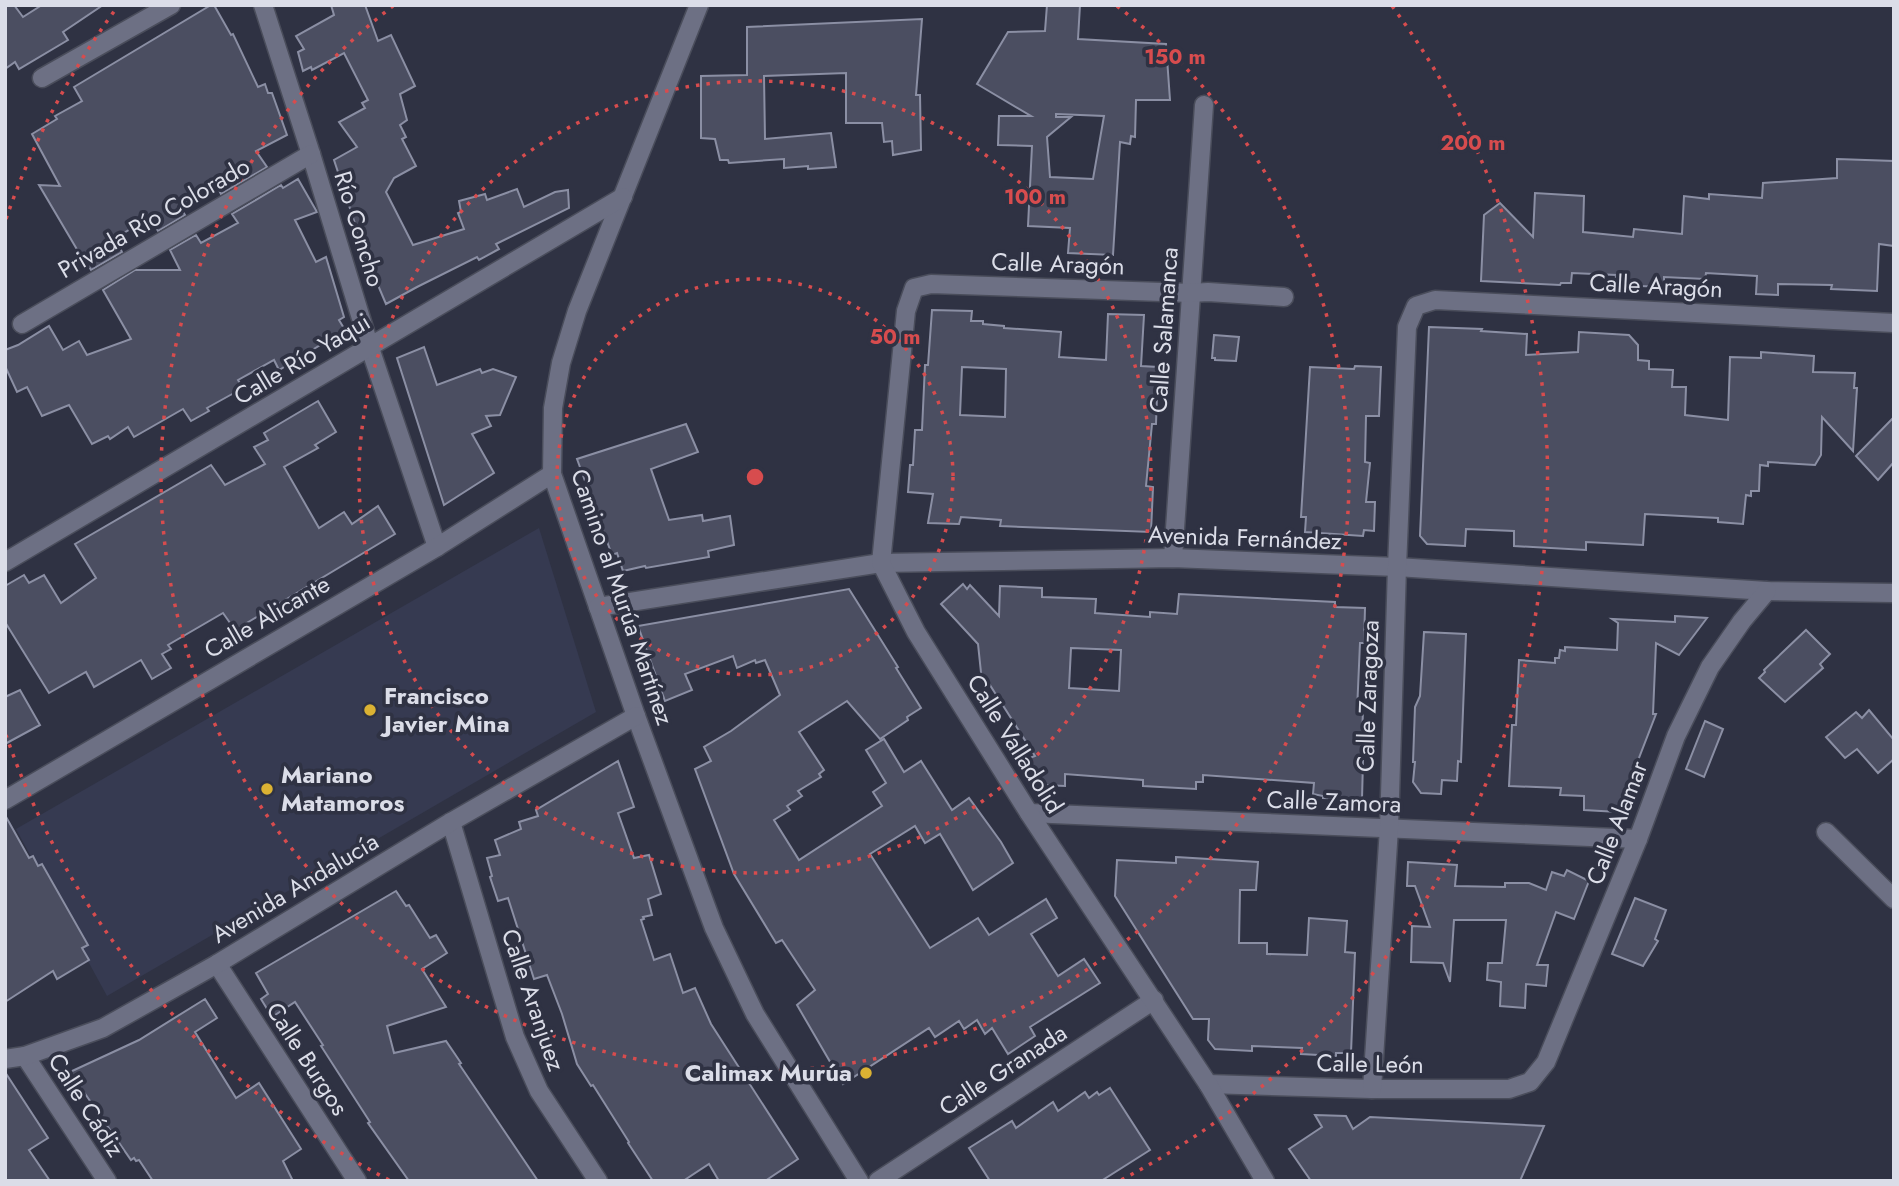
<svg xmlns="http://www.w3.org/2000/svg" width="1899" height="1186" font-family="Jost,sans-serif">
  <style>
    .built { fill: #363a51 }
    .building { fill: #4b4e61; stroke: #8b8fa4; stroke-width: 2; fill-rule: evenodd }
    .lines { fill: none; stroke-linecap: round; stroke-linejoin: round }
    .minor-casing { stroke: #4a4d5b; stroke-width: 21 }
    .minor { stroke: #6d7084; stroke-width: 18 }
    .ring { fill: none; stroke: #d74c4e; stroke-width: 3.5; stroke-dasharray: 3.5 7 }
    .poi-dot { fill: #dbb233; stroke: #2f3243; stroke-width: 2.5 }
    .labels { text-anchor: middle; stroke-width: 7; stroke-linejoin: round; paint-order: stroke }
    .street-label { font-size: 24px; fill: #dbdde8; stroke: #2f3243 }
    .poi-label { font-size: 24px; font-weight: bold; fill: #dbdde8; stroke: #2f3243; text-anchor: start }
    .centre { fill: #d74c4e; stroke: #2f3243; stroke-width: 3.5 }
    .ring-label { font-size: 21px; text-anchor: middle; font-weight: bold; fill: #d74c4e; stroke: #2f3243; stroke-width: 7; stroke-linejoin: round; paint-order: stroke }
  </style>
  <rect width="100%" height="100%" fill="#2f3243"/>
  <!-- built -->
  <path class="built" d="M 539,528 L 596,712 L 107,996 L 16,829 Z"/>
  <!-- building -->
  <g class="building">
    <path d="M 5,5 L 14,5 L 23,17 L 42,5 L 103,5 L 63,32 L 68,40 L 19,69 L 15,62 L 5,69 Z"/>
    <path d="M 211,5 L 214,5 L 231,35 L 233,34 L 258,87 L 265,84 L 268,93 L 272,93 L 287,135 L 256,151 L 267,167 L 221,194 L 215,183 L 179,206 L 185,215 L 158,231 L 150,218 L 115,238 L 122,252 L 91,270 L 87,263 L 85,263 L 39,185 L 60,186 L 32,134 L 57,119 L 55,116 L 82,101 L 74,87 Z"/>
    <path d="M 331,5 L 365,5 L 378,41 L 391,35 L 415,86 L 400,94 L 407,120 L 400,125 L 406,137 L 402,139 L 416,166 L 394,178 L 386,192 L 413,245 L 464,229 L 458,213 L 461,212 L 459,201 L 485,194 L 487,200 L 517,189 L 524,207 L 555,192 L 568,190 L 569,208 L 496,244 L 499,249 L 479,260 L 477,257 L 417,287 L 386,304 L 366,257 L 334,160 L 357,147 L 339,122 L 365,108 L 362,103 L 368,100 L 344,53 L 312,70 L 311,67 L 303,71 L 298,52 L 304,49 L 296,36 L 334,15 Z"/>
    <path d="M 1047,5 L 1080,5 L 1078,39 L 1166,44 L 1170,100 L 1136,100 L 1135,137 L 1131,136 L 1130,144 L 1120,142 L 1113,255 L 1068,253 L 1070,228 L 1028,226 L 1032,146 L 998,145 L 999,116 L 1031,116 L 977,84 L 1008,32 L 1045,31 ZM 1056,114 L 1104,116 L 1093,179 L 1050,177 L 1047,137 L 1071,117 L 1056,117 Z"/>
    <path d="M 922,19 L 916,95 L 920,95 L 921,150 L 893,155 L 892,141 L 884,142 L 882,123 L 846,123 L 846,73 L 764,76 L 765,139 L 831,133 L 836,167 L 808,169 L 808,166 L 784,168 L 784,159 L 729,163 L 728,160 L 720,160 L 715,139 L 701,138 L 701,76 L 747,75 L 747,27 Z"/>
    <path d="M 1837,159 L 1894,161 L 1894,246 L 1879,244 L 1877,291 L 1831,289 L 1832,285 L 1778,284 L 1778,295 L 1756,294 L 1757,276 L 1706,273 L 1705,279 L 1664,277 L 1664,287 L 1615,285 L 1616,275 L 1572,273 L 1571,283 L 1561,283 L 1560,285 L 1481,281 L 1484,215 L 1500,203 L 1533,237 L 1535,193 L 1584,196 L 1583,232 L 1633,237 L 1634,229 L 1682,234 L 1684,196 L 1709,199 L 1709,194 L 1762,198 L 1763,183 L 1837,178 Z"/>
    <path d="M 298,179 L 317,212 L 295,220 L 316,262 L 326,257 L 344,317 L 339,320 L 345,330 L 279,370 L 274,360 L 238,380 L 243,388 L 207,408 L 209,411 L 191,421 L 183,409 L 134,437 L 128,427 L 110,439 L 108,436 L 92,444 L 69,405 L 42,416 L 27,387 L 17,392 L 5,366 L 5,350 L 18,345 L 49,326 L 63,350 L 79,341 L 87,355 L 131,339 L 103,290 L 135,270 L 180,270 L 170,250 L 196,235 L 201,243 L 238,223 L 232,214 L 281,185 L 283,188 Z"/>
    <path d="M 932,310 L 972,311 L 971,321 L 983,321 L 983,324 L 1004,326 L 1004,328 L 1061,332 L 1059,357 L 1106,360 L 1108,314 L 1144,315 L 1141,366 L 1158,367 L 1156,424 L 1152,424 L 1146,486 L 1153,487 L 1151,532 L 1000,526 L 1001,520 L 961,517 L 959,524 L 928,523 L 933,494 L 908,492 L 910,465 L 913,465 L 915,430 L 922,430 L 925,365 L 928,365 ZM 962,367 L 1006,369 L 1005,417 L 960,415 Z"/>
    <path d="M 1429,327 L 1482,329 L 1481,331 L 1527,334 L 1526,355 L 1578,352 L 1579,332 L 1629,335 L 1638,345 L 1638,360 L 1649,361 L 1649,369 L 1673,370 L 1672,387 L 1686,387 L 1685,415 L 1728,420 L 1730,357 L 1761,358 L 1761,352 L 1814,356 L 1813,372 L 1855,373 L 1854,388 L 1857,388 L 1853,451 L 1822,417 L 1821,455 L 1815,465 L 1768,462 L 1768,466 L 1760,465 L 1759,491 L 1751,491 L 1751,496 L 1746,495 L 1743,524 L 1718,522 L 1718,518 L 1645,514 L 1643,545 L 1586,542 L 1586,550 L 1514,546 L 1514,531 L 1466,529 L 1465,546 L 1427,544 L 1420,536 Z"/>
    <path d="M 1214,335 L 1239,337 L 1236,361 L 1215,360 L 1215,358 L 1212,358 Z"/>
    <path d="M 424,347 L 437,385 L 480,369 L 482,373 L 493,369 L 516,377 L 500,415 L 486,416 L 491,426 L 472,434 L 494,473 L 444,505 L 397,358 Z"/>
    <path d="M 1355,366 L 1381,367 L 1379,416 L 1366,416 L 1365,462 L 1370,463 L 1366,502 L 1375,502 L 1374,531 L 1364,530 L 1363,536 L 1305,532 L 1306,517 L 1301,517 L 1310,367 L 1354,369 Z"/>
    <path d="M 318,401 L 336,432 L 315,445 L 318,448 L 284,467 L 319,528 L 344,512 L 352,524 L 378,506 L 395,534 L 235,630 L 223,613 L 168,645 L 171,649 L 162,654 L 171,668 L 152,679 L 141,660 L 94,687 L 86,672 L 49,693 L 5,622 L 5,586 L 24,575 L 29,583 L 44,575 L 61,603 L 96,578 L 75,544 L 211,465 L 225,485 L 265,464 L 254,447 L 268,440 L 264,433 Z"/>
    <path d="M 1894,417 L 1894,462 L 1878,480 L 1856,456 Z"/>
    <path d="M 686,424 L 698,452 L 651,469 L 669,520 L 702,515 L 703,521 L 730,516 L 734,545 L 708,551 L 709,557 L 646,568 L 645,566 L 623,571 L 617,553 L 612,555 L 577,459 Z"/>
    <path d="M 963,584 L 967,589 L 970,585 L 999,616 L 1000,586 L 1042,588 L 1042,597 L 1096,599 L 1095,613 L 1150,617 L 1150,612 L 1177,614 L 1179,594 L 1335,602 L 1335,607 L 1365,608 L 1364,643 L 1360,643 L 1357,711 L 1363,711 L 1361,761 L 1363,761 L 1362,799 L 1323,798 L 1323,796 L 1313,794 L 1314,783 L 1203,775 L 1203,782 L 1196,782 L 1196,789 L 1143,786 L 1143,780 L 1065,774 L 1065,786 L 1044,785 L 1027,759 L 1035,756 L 988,682 L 982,682 L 978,644 L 941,604 ZM 1071,648 L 1121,650 L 1119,691 L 1069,688 Z"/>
    <path d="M 849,589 L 898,667 L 896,668 L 921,708 L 907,717 L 908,720 L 880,739 L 847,701 L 799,732 L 824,770 L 819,774 L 821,777 L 798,791 L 802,796 L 787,806 L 790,810 L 774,820 L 799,860 L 882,806 L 873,792 L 886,783 L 866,750 L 884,739 L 904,772 L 921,761 L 952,810 L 969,798 L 1001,842 L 1013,863 L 973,890 L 940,834 L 925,843 L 915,826 L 870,854 L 930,948 L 978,918 L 989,935 L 1046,899 L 1057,918 L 1031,934 L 1058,976 L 1084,959 L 1100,983 L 1030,1027 L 1035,1036 L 1008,1054 L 992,1028 L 985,1034 L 977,1020 L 964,1029 L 959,1021 L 935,1037 L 929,1028 L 843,1084 L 797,1005 L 815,990 L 782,940 L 776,943 L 734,874 L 695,769 L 711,761 L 704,747 L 731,731 L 780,695 L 765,660 L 756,663 L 755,660 L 737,668 L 733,656 L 685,674 L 692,690 L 665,701 L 638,626 Z"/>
    <path d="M 1675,616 L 1707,618 L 1679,655 L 1656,643 L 1653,714 L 1656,714 L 1618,812 L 1584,810 L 1584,796 L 1560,795 L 1561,788 L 1509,786 L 1512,725 L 1516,725 L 1519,660 L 1555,663 L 1555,658 L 1559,658 L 1560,650 L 1565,651 L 1565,647 L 1617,650 L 1618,623 L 1612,619 L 1675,622 Z"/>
    <path d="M 1806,630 L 1830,654 L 1820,664 L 1823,668 L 1785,702 L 1759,678 L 1765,672 L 1764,670 Z"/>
    <path d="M 1424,632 L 1466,634 L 1461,762 L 1458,761 L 1457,781 L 1442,780 L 1441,794 L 1421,793 L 1413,782 L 1415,762 L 1413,762 L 1415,707 L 1420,696 Z"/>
    <path d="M 20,690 L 40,725 L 5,744 L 5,697 Z"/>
    <path d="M 1869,710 L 1894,740 L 1894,759 L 1878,773 L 1857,749 L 1845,758 L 1826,737 L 1856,712 L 1862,718 Z"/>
    <path d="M 1705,721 L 1723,729 L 1704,777 L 1686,769 Z"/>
    <path d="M 618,761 L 634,807 L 618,813 L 634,858 L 649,855 L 661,894 L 648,899 L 652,915 L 643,917 L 644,919 L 641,920 L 654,960 L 670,954 L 683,993 L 695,988 L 711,1024 L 798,1159 L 765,1181 L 719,1181 L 709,1164 L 683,1181 L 653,1181 L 628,1143 L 629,1142 L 593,1085 L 591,1086 L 577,1064 L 562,1014 L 547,975 L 534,979 L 508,898 L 498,901 L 490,877 L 492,876 L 487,858 L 500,855 L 495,840 L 521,829 L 519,822 L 538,816 L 536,810 Z"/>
    <path d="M 5,815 L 29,858 L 33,856 L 38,866 L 42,864 L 88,945 L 82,948 L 89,960 L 57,979 L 53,971 L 5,1002 Z"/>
    <path d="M 1176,857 L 1258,862 L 1256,890 L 1240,890 L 1239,943 L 1267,943 L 1267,954 L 1307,955 L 1309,918 L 1347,921 L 1345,952 L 1355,953 L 1351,1053 L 1336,1053 L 1336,1056 L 1301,1054 L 1302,1048 L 1252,1046 L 1252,1051 L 1215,1049 L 1208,1040 L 1209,1019 L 1193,1019 L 1115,896 L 1117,860 L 1176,863 Z"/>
    <path d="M 1408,862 L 1457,865 L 1455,886 L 1505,887 L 1505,883 L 1529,883 L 1546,890 L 1552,872 L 1564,876 L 1567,870 L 1589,881 L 1574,919 L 1556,912 L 1537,965 L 1548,965 L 1546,986 L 1526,984 L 1525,1008 L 1500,1006 L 1501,982 L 1487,980 L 1488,963 L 1502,963 L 1506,920 L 1454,920 L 1450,982 L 1443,963 L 1411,962 L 1412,926 L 1430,927 L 1415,886 L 1407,886 Z"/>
    <path d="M 396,891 L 406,906 L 409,905 L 430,938 L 436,935 L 447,953 L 422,969 L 446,1007 L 387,1026 L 394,1053 L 446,1041 L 461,1063 L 459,1064 L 538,1181 L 409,1181 L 368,1123 L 370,1122 L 321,1046 L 323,1045 L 295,1002 L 272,1017 L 261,999 L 268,994 L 256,973 Z"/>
    <path d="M 1635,898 L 1666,910 L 1655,939 L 1658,941 L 1643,966 L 1612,954 Z"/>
    <path d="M 205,999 L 217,1018 L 195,1032 L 236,1098 L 259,1083 L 301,1149 L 283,1161 L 293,1181 L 153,1181 L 139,1160 L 136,1161 L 134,1158 L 131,1160 L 70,1072 L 139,1040 Z"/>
    <path d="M 5,1072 L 48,1138 L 29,1150 L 50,1181 L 5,1181 Z"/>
    <path d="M 1110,1088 L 1150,1150 L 1101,1181 L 990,1181 L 969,1148 L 1012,1121 L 1016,1128 L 1053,1102 L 1058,1111 L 1085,1092 L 1089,1098 L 1097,1092 L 1099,1095 Z"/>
    <path d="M 1315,1115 L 1346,1116 L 1353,1129 L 1370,1117 L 1544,1126 L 1520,1181 L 1311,1181 L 1289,1149 L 1322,1127 Z"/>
  </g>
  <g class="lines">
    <!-- minor casing -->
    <g class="minor-casing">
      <g id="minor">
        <path d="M 263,5 L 311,154 L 370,348 L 437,547"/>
        <path d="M 699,5 L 577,311 L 561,363 L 553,408 L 552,474 L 636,716 L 714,928 L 755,1014 L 859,1181"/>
        <path d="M 42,78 L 171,5"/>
        <path d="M 22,324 L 311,154"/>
        <path d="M 1173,558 L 1204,105"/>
        <path d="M 5,562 L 623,197"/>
        <path d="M 598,607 L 881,563 L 1173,558 L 1397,567 L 1767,591 L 1894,593"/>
        <path d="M 5,800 L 437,547 L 552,474"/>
        <path d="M 1029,813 L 1638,839"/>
        <path d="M 451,822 L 515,1037 L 539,1091 L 598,1181"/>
        <path d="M 1826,832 L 1894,899"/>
        <path d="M 217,964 L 357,1181"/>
        <path d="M 25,1056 L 107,1181"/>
        <path d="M 5,1059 L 25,1056 L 103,1028 L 217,964 L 451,822 L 636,716"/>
        <path d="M 1208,1084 L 1372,1089 L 1509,1089 L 1530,1082 L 1546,1062 L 1638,839 L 1676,736 L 1710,667 L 1742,621 L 1767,591"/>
        <path d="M 1372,1089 L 1389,828 L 1397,567 L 1407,327 L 1416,306 L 1435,300 L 1894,323"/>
        <path d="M 878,1181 L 1154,1000"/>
        <path d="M 1265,1181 L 1208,1084 L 1029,813 L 916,632 L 881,563 L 906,311 L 914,288 L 931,284 L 1191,293 L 1208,292 L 1284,297"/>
      </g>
    </g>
    <!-- minor -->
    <use href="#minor" class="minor"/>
  </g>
  <!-- distance rings -->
  <g class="ring">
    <circle cx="755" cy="477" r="198"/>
    <circle cx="755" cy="477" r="396"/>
    <path d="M1117 6A594 594 0 1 1 393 6"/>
    <path d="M389 1180A792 792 0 0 1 6 735M6 219A792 792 0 0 1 118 6M1392 6A792 792 0 0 1 1121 1180"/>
  </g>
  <!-- markers -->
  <g class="poi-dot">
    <circle cx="370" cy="710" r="7"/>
    <circle cx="267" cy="789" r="7"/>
    <circle cx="866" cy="1073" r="7"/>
  </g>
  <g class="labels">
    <!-- street labels -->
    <g class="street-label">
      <text transform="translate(154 218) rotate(-30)" y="8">Privada Río Colorado</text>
      <text transform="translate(359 229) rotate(73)" y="8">Río Concho</text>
      <text transform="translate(1058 264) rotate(2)" y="8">Calle Aragón</text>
      <text transform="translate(1656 286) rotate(3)" y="8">Calle Aragón</text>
      <text transform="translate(1164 330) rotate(-86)" y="8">Calle Salamanca</text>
      <text transform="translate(302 359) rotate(-31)" y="8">Calle Río Yaqui</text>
      <text transform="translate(1245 538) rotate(2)" y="8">Avenida Fernández</text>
      <text transform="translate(622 597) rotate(71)" y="8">Camino al Murúa Martínez</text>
      <text transform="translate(267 617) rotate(-30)" y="8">Calle Alicante</text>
      <text transform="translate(1368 696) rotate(-88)" y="8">Calle Zaragoza</text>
      <text transform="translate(1015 744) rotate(58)" y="8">Calle Valladolid</text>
      <text transform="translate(1334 802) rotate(2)" y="8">Calle Zamora</text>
      <text transform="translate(1617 823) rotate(-69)" y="8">Calle Alamar</text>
      <text transform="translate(295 888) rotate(-31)" y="8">Avenida Andalucía</text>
      <text transform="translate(533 1000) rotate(71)" y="8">Calle Aranjuez</text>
      <text transform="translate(307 1059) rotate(57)" y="8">Calle Burgos</text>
      <text transform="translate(1370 1064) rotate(1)" y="8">Calle León</text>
      <text transform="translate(1003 1070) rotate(-33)" y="8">Calle Granada</text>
      <text transform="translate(86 1105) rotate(57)" y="8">Calle Cádiz</text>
    </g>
    <!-- poi labels -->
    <g class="poi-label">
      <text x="384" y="704">Francisco<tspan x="384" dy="28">Javier Mina</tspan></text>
      <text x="281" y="783">Mariano<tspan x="281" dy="28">Matamoros</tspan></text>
      <text x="852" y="1081" text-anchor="end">Calimax Murúa</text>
    </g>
  </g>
  <circle cx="755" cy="477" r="10" class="centre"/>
  <g class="ring-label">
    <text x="1175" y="64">150 m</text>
    <text x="1473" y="150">200 m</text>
    <text x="1035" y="204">100 m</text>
    <text x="895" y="344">50 m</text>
  </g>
  <!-- border -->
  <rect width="1899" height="1186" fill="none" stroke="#dbdde8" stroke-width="14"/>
</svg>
